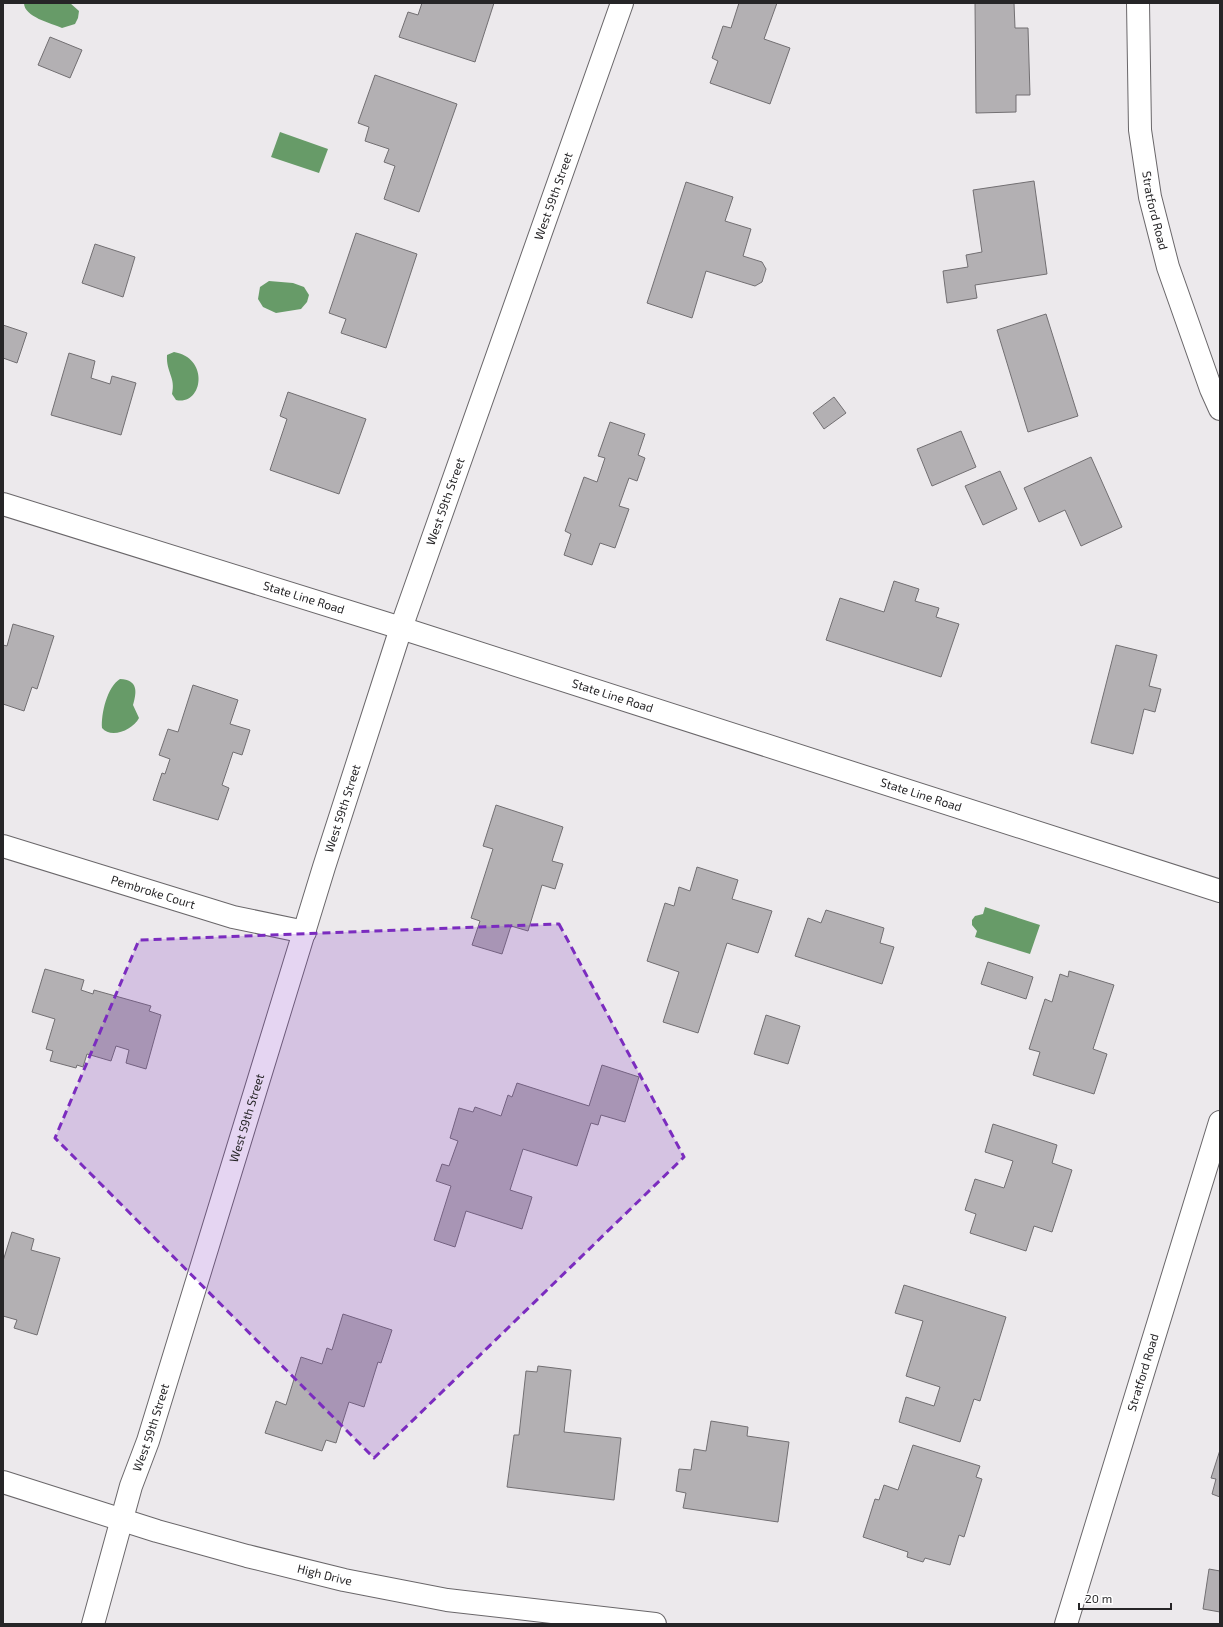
<svg xmlns="http://www.w3.org/2000/svg" width="1223" height="1627" font-family="'Exo 2',sans-serif">
  <style>
    .water { fill: #679b68 }
    .building { fill: #b3b0b3; stroke: #726f72 }
    .lines { fill: none; stroke-linecap: round; stroke-linejoin: round }
    .street-casing { stroke: #6a676a; stroke-width: 24 }
    .secondary-casing { stroke: #6a676a; stroke-width: 24 }
    .street { stroke: #fff; stroke-width: 22 }
    .secondary { stroke: #fff; stroke-width: 22 }
    .marked { fill: #7b2cbf; fill-opacity: 0.2; stroke: #7b2cbf; stroke-width: 3; stroke-dasharray: 8 5; stroke-linejoin: round }
    .labels { text-anchor: middle; stroke-width: 3; stroke-linejoin: round; paint-order: stroke }
    .street-label { font-size: 12px; fill: #262527; stroke: #fff }
  </style>
  <rect width="100%" height="100%" fill="#ece9ec"/>
  <!-- water -->
  <g class="water">
    <path d="M 24,3 L 70,3 L 79,11 L 78,18 L 75,24 L 62,28 C 51,23 24,17 24,3 Z"/>
    <path d="M 280,132 L 328,149 L 319,173 L 271,157 Z"/>
    <path d="M 269,281 L 293,283 L 304,287 L 309,295 L 307,302 L 301,309 L 276,313 L 263,307 L 258,299 L 260,287 Z"/>
    <path d="M 174,352 C 210,358 203,406 176,400 L 172,394 C 176,377 166,373 167,355 Z"/>
    <path d="M 120,679 C 138,680 137,691 133,705 L 139,718 C 133,730 111,739 102,728 C 101,714 107,687 120,679 Z"/>
    <path d="M 985,907 L 1040,925 L 1030,954 L 975,937 L 977,931 L 972,925 L 972,920 L 975,916 L 983,914 Z"/>
  </g>
  <!-- building -->
  <g class="building">
    <path d="M 422,3 L 494,3 L 475,62 L 399,37 L 408,12 L 418,15 Z"/>
    <path d="M 739,3 L 777,3 L 764,39 L 790,48 L 770,104 L 710,83 L 718,61 L 712,58 L 723,26 L 731,28 Z"/>
    <path d="M 975,3 L 1014,3 L 1015,28 L 1028,28 L 1030,95 L 1016,95 L 1016,112 L 976,113 Z"/>
    <path d="M 50,37 L 82,50 L 70,78 L 38,65 Z"/>
    <path d="M 375,75 L 457,104 L 419,212 L 384,199 L 395,166 L 384,162 L 389,149 L 365,141 L 369,127 L 358,123 Z"/>
    <path d="M 1034,181 L 1047,274 L 975,285 L 977,298 L 947,303 L 943,271 L 968,267 L 966,255 L 982,252 L 973,190 Z"/>
    <path d="M 686,182 L 733,197 L 725,221 L 751,229 L 743,256 L 762,262 L 766,269 L 762,282 L 755,286 L 706,271 L 692,318 L 647,303 Z"/>
    <path d="M 356,233 L 417,254 L 386,348 L 341,333 L 346,319 L 329,313 Z"/>
    <path d="M 95,244 L 135,257 L 123,297 L 82,283 Z"/>
    <path d="M 1046,314 L 1078,416 L 1028,432 L 997,330 Z"/>
    <path d="M 3,325 L 27,333 L 17,363 L 3,358 Z"/>
    <path d="M 69,353 L 95,361 L 91,378 L 110,384 L 112,376 L 136,383 L 121,435 L 51,415 Z"/>
    <path d="M 288,392 L 366,419 L 339,494 L 270,470 L 287,419 L 280,416 Z"/>
    <path d="M 834,397 L 846,413 L 824,429 L 813,413 Z"/>
    <path d="M 610,422 L 645,434 L 638,455 L 645,458 L 637,481 L 629,478 L 619,506 L 629,509 L 615,548 L 600,543 L 592,565 L 564,555 L 571,534 L 565,531 L 584,477 L 597,482 L 605,458 L 598,456 Z"/>
    <path d="M 961,431 L 976,467 L 932,486 L 917,449 Z"/>
    <path d="M 1091,457 L 1122,527 L 1081,546 L 1065,510 L 1039,522 L 1024,488 Z"/>
    <path d="M 1000,471 L 1017,509 L 983,525 L 965,486 Z"/>
    <path d="M 894,581 L 919,589 L 915,601 L 939,608 L 936,617 L 959,624 L 941,677 L 826,640 L 840,598 L 884,612 Z"/>
    <path d="M 13,624 L 54,636 L 37,689 L 32,687 L 24,711 L 3,704 L 3,645 L 7,646 Z"/>
    <path d="M 1116,645 L 1157,655 L 1149,686 L 1161,689 L 1155,712 L 1144,709 L 1133,754 L 1091,743 Z"/>
    <path d="M 193,685 L 238,700 L 230,724 L 250,730 L 242,755 L 233,752 L 222,785 L 229,788 L 218,820 L 153,800 L 162,773 L 165,774 L 170,759 L 159,755 L 168,729 L 178,732 Z"/>
    <path d="M 496,805 L 563,827 L 552,861 L 563,864 L 555,889 L 542,885 L 528,931 L 511,926 L 502,954 L 472,945 L 480,921 L 471,918 L 493,849 L 483,846 Z"/>
    <path d="M 697,867 L 738,880 L 732,899 L 772,911 L 758,953 L 727,943 L 698,1033 L 663,1022 L 679,972 L 647,961 L 665,903 L 674,906 L 679,887 L 690,891 Z"/>
    <path d="M 826,910 L 884,928 L 880,943 L 894,947 L 882,984 L 795,956 L 808,918 L 821,923 Z"/>
    <path d="M 988,962 L 1033,977 L 1026,999 L 981,984 Z"/>
    <path d="M 45,969 L 84,980 L 81,990 L 93,994 L 94,990 L 151,1006 L 149,1011 L 161,1015 L 146,1069 L 126,1063 L 129,1050 L 116,1046 L 111,1061 L 87,1054 L 83,1067 L 77,1065 L 76,1068 L 50,1061 L 53,1051 L 46,1049 L 55,1019 L 32,1012 Z"/>
    <path d="M 1069,971 L 1114,985 L 1093,1049 L 1107,1054 L 1094,1094 L 1033,1075 L 1040,1052 L 1029,1049 L 1045,999 L 1052,1002 L 1060,974 L 1068,977 Z"/>
    <path d="M 766,1015 L 800,1026 L 788,1064 L 754,1054 Z"/>
    <path d="M 602,1065 L 639,1077 L 625,1122 L 601,1115 L 598,1125 L 591,1123 L 577,1166 L 523,1149 L 510,1190 L 532,1197 L 522,1229 L 466,1211 L 455,1247 L 434,1240 L 451,1186 L 436,1181 L 442,1164 L 449,1166 L 458,1141 L 450,1138 L 459,1108 L 473,1112 L 475,1107 L 501,1116 L 508,1095 L 512,1097 L 517,1083 L 589,1106 Z"/>
    <path d="M 993,1124 L 1057,1145 L 1052,1163 L 1072,1170 L 1052,1232 L 1034,1226 L 1026,1251 L 970,1233 L 976,1214 L 965,1210 L 975,1179 L 1004,1188 L 1013,1161 L 985,1152 Z"/>
    <path d="M 12,1232 L 34,1239 L 31,1250 L 60,1258 L 37,1335 L 14,1328 L 17,1320 L 3,1316 L 3,1261 Z"/>
    <path d="M 904,1285 L 1006,1317 L 980,1401 L 974,1399 L 960,1442 L 899,1422 L 906,1397 L 934,1406 L 940,1387 L 906,1376 L 923,1321 L 895,1313 Z"/>
    <path d="M 343,1314 L 392,1330 L 381,1363 L 378,1362 L 364,1407 L 349,1402 L 336,1443 L 326,1440 L 322,1451 L 265,1433 L 276,1401 L 286,1405 L 301,1357 L 322,1364 L 327,1348 L 332,1350 Z"/>
    <path d="M 538,1366 L 571,1370 L 564,1432 L 621,1438 L 614,1500 L 507,1487 L 514,1435 L 519,1435 L 526,1371 L 537,1372 Z"/>
    <path d="M 711,1421 L 748,1427 L 747,1436 L 789,1442 L 778,1522 L 683,1508 L 686,1493 L 676,1491 L 679,1469 L 691,1470 L 694,1449 L 706,1451 Z"/>
    <path d="M 913,1445 L 980,1466 L 976,1477 L 982,1479 L 964,1537 L 959,1535 L 950,1565 L 925,1558 L 923,1562 L 907,1557 L 908,1552 L 863,1537 L 875,1499 L 879,1500 L 884,1485 L 898,1490 Z"/>
    <path d="M 1220,1450 L 1220,1497 L 1212,1494 L 1216,1479 L 1211,1478 Z"/>
    <path d="M 1209,1569 L 1220,1571 L 1220,1612 L 1203,1609 Z"/>
  </g>
  <g class="lines">
    <!-- street casing -->
    <g class="street-casing">
      <g id="street">
        <path id="s1" d="M 1138,3 L 1140,130 L 1150,197 L 1168,267 L 1211,389 L 1220,409"/>
        <path id="s2" d="M 3,846 L 233,917 L 305,932"/>
        <path id="s3" d="M 3,1482 L 157,1531 L 247,1556 L 344,1580 L 447,1600 L 655,1624"/>
        <path id="s4" d="M 93,1624 L 131,1486 L 148,1441 L 324,867 L 401,628"/>
        <path id="s5" d="M 1066,1624 L 1220,1122"/>
      </g>
    </g>
    <!-- secondary casing -->
    <g class="secondary-casing">
      <g id="secondary">
        <path id="s6" d="M 3,504 L 401,628 L 1220,891"/>
        <path id="s7" d="M 401,628 L 622,3"/>
      </g>
    </g>
    <!-- street -->
    <use href="#street" class="street"/>
    <!-- secondary -->
    <use href="#secondary" class="secondary"/>
  </g>
  <!-- marked area -->
  <path class="marked" d="M 559,924 L 684,1157 L 374,1458 L 55,1138 L 139,940 Z"/>
  <g class="labels">
    <!-- street labels -->
    <g class="street-label">
      <text dy="4" stroke="none"><textPath href="#s7" startOffset="458">West 59th Street</textPath></text>
      <text dy="4" stroke="none"><textPath href="#s1" startOffset="209">Stratford Road</textPath></text>
      <text dy="4" stroke="none"><textPath href="#s7" startOffset="134">West 59th Street</textPath></text>
      <text dy="4" stroke="none"><textPath href="#s6" startOffset="315">State Line Road</textPath></text>
      <text dy="4" stroke="none"><textPath href="#s6" startOffset="639">State Line Road</textPath></text>
      <text dy="4" stroke="none"><textPath href="#s6" startOffset="963">State Line Road</textPath></text>
      <text dy="4" stroke="none"><textPath href="#s4" startOffset="853">West 59th Street</textPath></text>
      <text dy="4" stroke="none"><textPath href="#s2" startOffset="157">Pembroke Court</textPath></text>
      <text dy="4" stroke="none"><textPath href="#s4" startOffset="529">West 59th Street</textPath></text>
      <text dy="4" stroke="none"><textPath href="#s5" startOffset="263">Stratford Road</textPath></text>
      <text dy="4" stroke="none"><textPath href="#s4" startOffset="205">West 59th Street</textPath></text>
      <text dy="4" stroke="none"><textPath href="#s3" startOffset="335">High Drive</textPath></text>
    </g>
  </g>
  <!-- border -->
  <rect width="1223" height="1627" fill="none" stroke="#262527" stroke-width="8"/>
  <!-- scale -->
  <path d="M1079 1603v6h92v-6" fill="none" stroke="#262527" stroke-width="2"/>
  <text x="1085" y="1603" font-size="12" fill="#262527" stroke="#ffffff" stroke-width="3" paint-order="stroke">20 m</text>
</svg>
